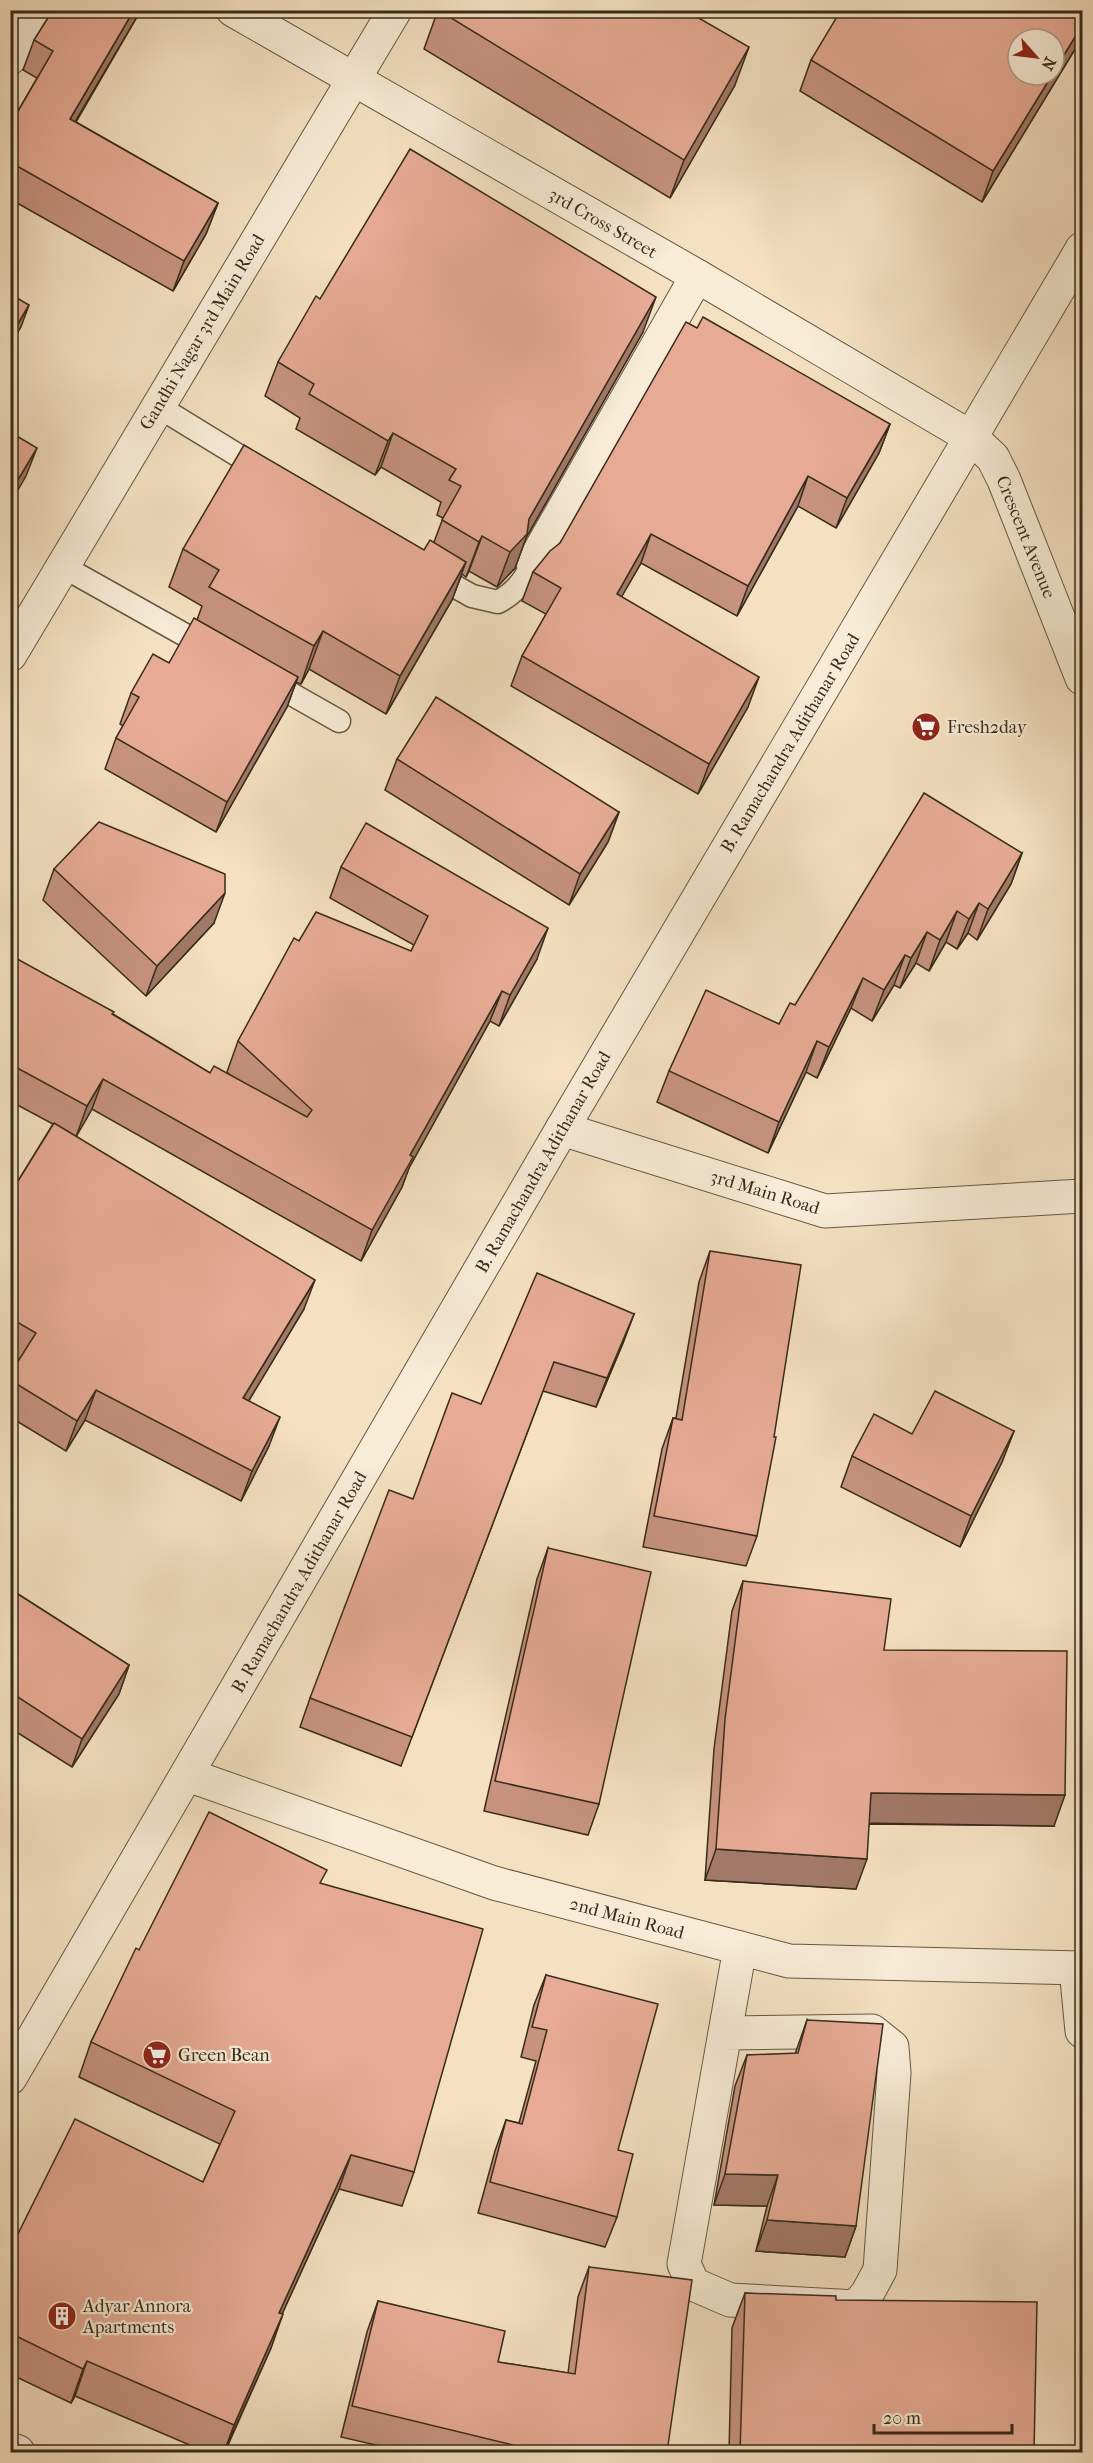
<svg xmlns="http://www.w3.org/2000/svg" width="1093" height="2463" font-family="'IM FELL French Canon',serif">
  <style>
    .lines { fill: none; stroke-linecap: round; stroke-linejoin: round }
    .lane-casing { stroke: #665845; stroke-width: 25 }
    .street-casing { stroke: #665845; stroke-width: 35 }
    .lane { stroke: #f8ecd7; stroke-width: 22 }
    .street { stroke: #f8ecd7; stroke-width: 33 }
    .wall { fill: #c79380; stroke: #372b1b; stroke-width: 1.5 }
    .shaded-wall { fill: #a27868; stroke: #372b1b; stroke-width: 1.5 }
    .building { fill: #e7ab95; stroke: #372b1b; stroke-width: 1.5 }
    .labels { text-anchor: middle; stroke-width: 4.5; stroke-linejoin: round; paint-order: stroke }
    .street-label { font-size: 18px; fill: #372b1b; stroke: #f8ecd7 }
    .poi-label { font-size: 18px; fill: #372b1b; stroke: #f8ecd7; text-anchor: start }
  </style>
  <rect width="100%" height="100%" fill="#f5e1c2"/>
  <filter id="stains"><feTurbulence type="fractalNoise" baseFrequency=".00333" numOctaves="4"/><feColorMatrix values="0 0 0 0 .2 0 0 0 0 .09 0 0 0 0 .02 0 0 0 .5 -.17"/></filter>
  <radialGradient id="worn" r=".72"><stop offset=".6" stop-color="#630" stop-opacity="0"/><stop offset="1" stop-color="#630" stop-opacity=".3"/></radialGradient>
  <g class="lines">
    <!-- lane casing -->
    <g class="lane-casing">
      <g id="lane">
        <path d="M 159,407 L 262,470"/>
        <path d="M 62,566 L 210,649"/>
        <path d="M 431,573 L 472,596 L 498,602 C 516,592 524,581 533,563"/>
        <path d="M 265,679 L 339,721"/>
      </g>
    </g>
    <!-- street casing -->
    <g class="street-casing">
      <g id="street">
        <path d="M 233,10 L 697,276 L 972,438 L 993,458 L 1004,480 L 1082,678"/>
        <path d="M 10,58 L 39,10"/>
        <path d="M 533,563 L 697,276"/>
        <path d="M 10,655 L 395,10"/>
        <path d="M 562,1129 L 825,1211 L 1082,1196"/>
        <path d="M 188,1775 L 494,1883 L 789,1961 L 1082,1968"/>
        <path d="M 1076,1969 L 1082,2031"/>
        <path d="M 725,2033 L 872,2031 L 892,2047 L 894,2073 L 880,2270 L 867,2294 L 856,2307 L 730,2300 L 693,2284 L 684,2264 L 740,1948"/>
        <path d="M 10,2078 L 562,1129 L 1082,249"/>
        <path d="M 10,2449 L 18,2452"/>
      </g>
    </g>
    <!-- lane -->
    <use href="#lane" class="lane"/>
    <!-- street -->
    <use href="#street" class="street"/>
  </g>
  <!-- wall -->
  <g class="wall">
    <path d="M 53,10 L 141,10 L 76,122 L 218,203 L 206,234 L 173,291 L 10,199 L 10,125 L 37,78 L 23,70 L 34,40 Z"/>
    <path d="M 438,10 L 735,85 L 670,198 L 424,49 Z"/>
    <path d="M 1083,10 L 1083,36 L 982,202 L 800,91 L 811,60 Z"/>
    <path d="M 320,299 L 643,332 L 526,538 L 515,568 L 497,587 L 469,571 L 466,577 L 462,574 L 452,600 L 386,714 L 309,669 L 301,684 L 296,682 L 287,707 L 216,832 L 105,769 L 116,738 L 123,726 L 120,724 L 131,693 L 169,663 L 197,620 L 202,606 L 169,587 L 183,549 L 424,550 L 434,542 L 443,518 L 437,515 L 441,502 L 381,467 L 375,475 L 296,429 L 300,418 L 265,396 L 278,362 Z"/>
    <path d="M 697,328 L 890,424 L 879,453 L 836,528 L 798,506 L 737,616 L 641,563 L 621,597 L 748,707 L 698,794 L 511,686 L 522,656 L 546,614 L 522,601 L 533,572 L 560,543 Z"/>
    <path d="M 397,759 L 619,812 L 608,842 L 569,905 L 385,790 Z"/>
    <path d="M 1022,853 L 1011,884 L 977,940 L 968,933 L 957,949 L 946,942 L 929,971 L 916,963 L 900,988 L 894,985 L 872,1021 L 851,1008 L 817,1078 L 806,1072 L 768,1153 L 657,1102 L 669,1071 L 779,1024 L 795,1005 Z"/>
    <path d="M 341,867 L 537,959 L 499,1026 L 490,1021 L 409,1168 L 402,1187 L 361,1261 L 92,1109 L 76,1136 L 304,1309 L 249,1400 L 269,1446 L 241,1501 L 85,1420 L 66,1451 L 10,1417 L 10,1374 L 20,1360 L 10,1354 L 10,1194 L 53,1124 L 10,1101 L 10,955 L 113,1014 L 210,1073 L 231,1076 L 227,1072 L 238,1041 L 299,941 L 411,951 L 414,945 L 330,898 Z"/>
    <path d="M 54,869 L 214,923 L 146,996 L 43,900 Z"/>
    <path d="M 710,1251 L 757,1536 L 746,1566 L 643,1547 L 662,1449 L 673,1418 L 676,1418 L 699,1282 Z"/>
    <path d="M 634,1314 L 623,1343 L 596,1407 L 543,1391 L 401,1766 L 300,1727 L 310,1698 L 413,1499 L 481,1404 Z"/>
    <path d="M 1014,1431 L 1002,1462 L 960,1547 L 841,1487 L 852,1456 L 912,1434 Z"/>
    <path d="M 548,1548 L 599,1804 L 588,1835 L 484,1811 L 537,1579 Z"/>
    <path d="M 743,1581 L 884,1650 L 1054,1826 L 869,1824 L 856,1889 L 705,1880 L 714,1749 L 732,1611 Z"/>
    <path d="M 10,1589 L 129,1665 L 119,1694 L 72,1767 L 10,1728 Z"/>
    <path d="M 322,1884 L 414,2172 L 402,2206 L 339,2189 L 282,2314 L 271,2348 L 225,2452 L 206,2452 L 75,2396 L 71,2403 L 10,2374 L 10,2250 L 203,2182 L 220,2144 L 79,2077 L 91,2042 L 139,1950 Z"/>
    <path d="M 546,1975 L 618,2150 L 617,2217 L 605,2247 L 478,2213 L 495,2151 L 506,2120 L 519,2123 L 536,2061 L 521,2057 L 534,2005 Z"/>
    <path d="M 807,2020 L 856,2226 L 845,2257 L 756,2251 L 767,2206 L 714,2205 L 735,2086 L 747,2055 L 795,2054 Z"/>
    <path d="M 589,2267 L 667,2452 L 406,2452 L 341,2437 L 367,2332 L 378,2301 L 498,2362 L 568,2373 L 578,2297 Z"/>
    <path d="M 745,2293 L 836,2300 L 1034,2452 L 729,2452 L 732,2328 Z"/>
  </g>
  <!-- shaded-wall -->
  <g class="shaded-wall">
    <path d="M 134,10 L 141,10 L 59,149 L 70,119 Z"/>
    <path d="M 1083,24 L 1083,36 L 982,202 L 993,171 L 1052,75 L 1054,75 L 1054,71 Z"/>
    <path d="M 749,47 L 735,85 L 670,198 L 684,160 Z"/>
    <path d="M 218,203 L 206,234 L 173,291 L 184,261 Z"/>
    <path d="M 656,297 L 643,332 L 526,538 L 515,568 L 497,587 L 510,552 Z"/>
    <path d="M 29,305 L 21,327 L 10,345 L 10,337 Z"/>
    <path d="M 890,424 L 879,453 L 836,528 L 847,498 Z"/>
    <path d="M 393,433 L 381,467 L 375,475 L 388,441 Z"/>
    <path d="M 37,448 L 26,476 L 10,504 L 10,493 Z"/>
    <path d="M 808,476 L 798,506 L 737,616 L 748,586 Z"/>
    <path d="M 651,534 L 641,563 L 606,624 L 617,594 Z"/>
    <path d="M 482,536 L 469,571 L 466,577 L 479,542 Z"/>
    <path d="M 466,562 L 452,600 L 386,714 L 400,676 Z"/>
    <path d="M 323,631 L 309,669 L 301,684 L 314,646 Z"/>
    <path d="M 298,677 L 287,707 L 216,832 L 227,802 Z"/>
    <path d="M 759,677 L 748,707 L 698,794 L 709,764 Z"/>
    <path d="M 619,812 L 608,842 L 569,905 L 580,874 Z"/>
    <path d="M 1022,853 L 1011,884 L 977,940 L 988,909 Z"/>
    <path d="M 225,893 L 214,923 L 146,996 L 157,966 Z"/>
    <path d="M 979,903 L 968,933 L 957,949 L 969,919 Z"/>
    <path d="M 957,911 L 946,942 L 929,971 L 940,940 Z"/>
    <path d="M 548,928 L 537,959 L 499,1026 L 510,995 Z"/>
    <path d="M 927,932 L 916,963 L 900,988 L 911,958 Z"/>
    <path d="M 905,955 L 894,985 L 872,1021 L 884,990 Z"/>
    <path d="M 863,978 L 851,1008 L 817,1078 L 829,1047 Z"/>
    <path d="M 502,991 L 490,1021 L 409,1168 L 402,1187 L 361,1261 L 372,1230 L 410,1155 Z"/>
    <path d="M 817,1041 L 806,1072 L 768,1153 L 779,1122 Z"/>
    <path d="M 103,1079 L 92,1109 L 76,1137 L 87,1106 Z"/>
    <path d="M 315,1280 L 304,1309 L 233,1427 L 243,1398 Z"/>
    <path d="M 634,1314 L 623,1343 L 596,1407 L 607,1378 Z"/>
    <path d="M 96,1390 L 85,1420 L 66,1451 L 77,1421 Z"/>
    <path d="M 280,1417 L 269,1446 L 241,1501 L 252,1471 Z"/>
    <path d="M 1014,1431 L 1002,1462 L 960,1547 L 971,1516 Z"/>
    <path d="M 129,1665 L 119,1694 L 72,1767 L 82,1739 Z"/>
    <path d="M 18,1697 L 10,1717 L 10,1709 Z"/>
    <path d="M 871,1793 L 1065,1795 L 1054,1826 L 860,1823 Z"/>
    <path d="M 716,1849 L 867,1859 L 856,1889 L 705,1880 Z"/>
    <path d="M 351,2155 L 339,2189 L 267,2347 L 279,2313 Z"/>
    <path d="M 725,2174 L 778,2175 L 767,2206 L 714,2205 Z"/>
    <path d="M 767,2220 L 856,2226 L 845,2257 L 756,2251 Z"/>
    <path d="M 283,2314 L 271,2348 L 224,2452 L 234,2425 Z"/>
    <path d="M 87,2361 L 75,2396 L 71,2403 L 83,2369 Z"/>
  </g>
  <!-- building -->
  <g class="building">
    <path d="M 53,10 L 134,10 L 70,119 L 218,203 L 184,261 L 10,162 L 10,125 L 53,51 L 34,40 Z"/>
    <path d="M 438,10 L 685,10 L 749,47 L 684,160 Z"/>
    <path d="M 841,10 L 1083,10 L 1083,24 L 1054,71 L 1054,39 L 1018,39 L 1018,75 L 1052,75 L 993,171 L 811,60 Z"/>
    <path d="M 410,149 L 656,297 L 529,519 L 527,534 L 510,552 L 482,536 L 479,542 L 442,520 L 461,486 L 449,480 L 456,469 L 393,433 L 388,441 L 309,394 L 314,384 L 278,362 L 316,296 L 320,299 Z"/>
    <path d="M 10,294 L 29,305 L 10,337 Z"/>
    <path d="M 703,317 L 890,424 L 847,498 L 808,476 L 748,586 L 651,534 L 617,594 L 759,677 L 709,764 L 522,656 L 561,588 L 533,572 L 550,551 L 560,543 L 686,322 L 697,328 Z"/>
    <path d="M 10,432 L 37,448 L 10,493 Z"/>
    <path d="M 244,445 L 424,550 L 430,540 L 466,562 L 400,676 L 323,631 L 314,646 L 209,587 L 219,570 L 183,549 Z"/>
    <path d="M 194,618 L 298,677 L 227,802 L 116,738 L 139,697 L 131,693 L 153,654 L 169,663 Z"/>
    <path d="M 436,697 L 619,812 L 580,874 L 397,759 Z"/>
    <path d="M 924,793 L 1022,853 L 988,909 L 979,903 L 969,919 L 957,911 L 940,940 L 927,932 L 911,958 L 905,955 L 884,990 L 863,978 L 829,1047 L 817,1041 L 779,1122 L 669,1071 L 706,990 L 779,1024 L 790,1003 L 795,1005 Z"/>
    <path d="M 99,822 L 225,874 L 225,893 L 157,966 L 54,869 Z"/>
    <path d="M 366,823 L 548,928 L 510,995 L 502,991 L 410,1155 L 413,1157 L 372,1230 L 103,1079 L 87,1106 L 10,1064 L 10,955 L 114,1012 L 112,1014 L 210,1073 L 214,1066 L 307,1117 L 312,1110 L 238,1041 L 294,938 L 299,941 L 316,912 L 411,951 L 428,916 L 341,867 Z"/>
    <path d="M 54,1123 L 315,1280 L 243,1398 L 280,1417 L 252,1471 L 96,1390 L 77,1421 L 10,1380 L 10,1374 L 36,1333 L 10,1318 L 10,1194 Z"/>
    <path d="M 710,1251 L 801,1265 L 774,1437 L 776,1437 L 757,1536 L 654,1516 L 673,1418 L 682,1420 Z"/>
    <path d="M 537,1273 L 634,1314 L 607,1378 L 554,1362 L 412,1737 L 310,1698 L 389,1490 L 413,1499 L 452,1393 L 481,1404 Z"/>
    <path d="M 935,1391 L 1014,1431 L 971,1516 L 852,1456 L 874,1414 L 912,1434 Z"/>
    <path d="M 548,1548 L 651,1572 L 599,1804 L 495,1781 Z"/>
    <path d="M 743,1581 L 891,1599 L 884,1650 L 1067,1651 L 1065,1795 L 871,1793 L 867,1859 L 716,1849 L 725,1719 Z"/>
    <path d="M 10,1589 L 129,1665 L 82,1739 L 18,1697 L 10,1709 Z"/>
    <path d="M 209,1812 L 327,1870 L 320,1883 L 483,1929 L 414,2172 L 351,2155 L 279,2313 L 283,2314 L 234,2425 L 87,2361 L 83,2369 L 10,2333 L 10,2250 L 75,2119 L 203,2182 L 235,2111 L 91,2042 L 136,1948 L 139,1950 Z"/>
    <path d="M 546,1975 L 658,2004 L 618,2150 L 633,2154 L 617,2217 L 490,2182 L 506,2120 L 522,2124 L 547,2030 L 532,2027 Z"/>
    <path d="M 807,2020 L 883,2024 L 856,2226 L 767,2220 L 778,2175 L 725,2174 L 747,2055 L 798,2053 Z"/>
    <path d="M 589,2267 L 692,2280 L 667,2452 L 516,2452 L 517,2446 L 352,2406 L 378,2301 L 505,2331 L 498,2362 L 575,2374 Z"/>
    <path d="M 745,2293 L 836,2296 L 836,2300 L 1037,2302 L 1034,2452 L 740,2452 Z"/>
  </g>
  <!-- icons -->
  <defs>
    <g id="supermarket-disc" transform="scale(1.5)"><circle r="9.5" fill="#8f2418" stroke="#f8ecd7"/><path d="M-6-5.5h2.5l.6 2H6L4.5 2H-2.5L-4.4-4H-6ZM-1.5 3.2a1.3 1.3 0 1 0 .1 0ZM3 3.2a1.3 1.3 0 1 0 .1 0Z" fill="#fff"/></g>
    <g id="building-disc" transform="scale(1.5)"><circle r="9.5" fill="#8f2418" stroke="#f8ecd7"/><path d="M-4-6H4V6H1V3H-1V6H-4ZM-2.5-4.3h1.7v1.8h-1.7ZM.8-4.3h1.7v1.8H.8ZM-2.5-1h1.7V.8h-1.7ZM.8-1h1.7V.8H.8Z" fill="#fff"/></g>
  </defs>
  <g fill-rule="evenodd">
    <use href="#supermarket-disc" x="926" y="727"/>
    <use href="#supermarket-disc" x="157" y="2055"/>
    <use href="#building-disc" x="62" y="2316"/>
  </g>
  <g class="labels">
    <!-- street labels -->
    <g class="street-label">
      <text transform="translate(603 223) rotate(30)" y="6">3rd Cross Street</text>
      <text transform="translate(202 332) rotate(-59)" y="6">Gandhi Nagar 3rd Main Road</text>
      <text transform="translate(1026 537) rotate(68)" y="6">Crescent Avenue</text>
      <text transform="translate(790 743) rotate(-59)" y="6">B. Ramachandra Adithanar Road</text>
      <text transform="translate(543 1162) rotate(-60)" y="6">B. Ramachandra Adithanar Road</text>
      <text transform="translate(765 1192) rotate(17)" y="6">3rd Main Road</text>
      <text transform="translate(299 1582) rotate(-60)" y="6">B. Ramachandra Adithanar Road</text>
      <text transform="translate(627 1918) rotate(15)" y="6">2nd Main Road</text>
    </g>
    <!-- poi labels -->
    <g class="poi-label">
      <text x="947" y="733">Fresh2day</text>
      <text x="178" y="2061">Green Bean</text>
      <text x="83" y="2312">Adyar Annora<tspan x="83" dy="21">Apartments</tspan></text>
    </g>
  </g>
  <!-- margin -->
  <rect width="1093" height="2463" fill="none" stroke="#f5e1c2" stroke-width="36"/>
  <rect x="12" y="12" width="1069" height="2439" fill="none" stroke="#372b1b" stroke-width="3"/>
  <rect x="18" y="18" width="1057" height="2427" fill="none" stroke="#372b1b" stroke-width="1.5"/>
  <!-- north arrow -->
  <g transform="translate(1036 57) rotate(118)"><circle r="28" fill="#f8ecd7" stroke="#ab9f8c" stroke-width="1.5"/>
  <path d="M0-4.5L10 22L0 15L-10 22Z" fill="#8f2418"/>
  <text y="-9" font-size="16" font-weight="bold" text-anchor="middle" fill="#372b1b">N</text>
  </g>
  <!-- scale -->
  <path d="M874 2424v9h138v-9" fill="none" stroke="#372b1b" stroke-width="3"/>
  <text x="883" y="2424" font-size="18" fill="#372b1b" stroke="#f8ecd7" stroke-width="4.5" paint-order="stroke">20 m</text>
  <rect width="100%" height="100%" filter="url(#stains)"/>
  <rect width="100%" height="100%" fill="url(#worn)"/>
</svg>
